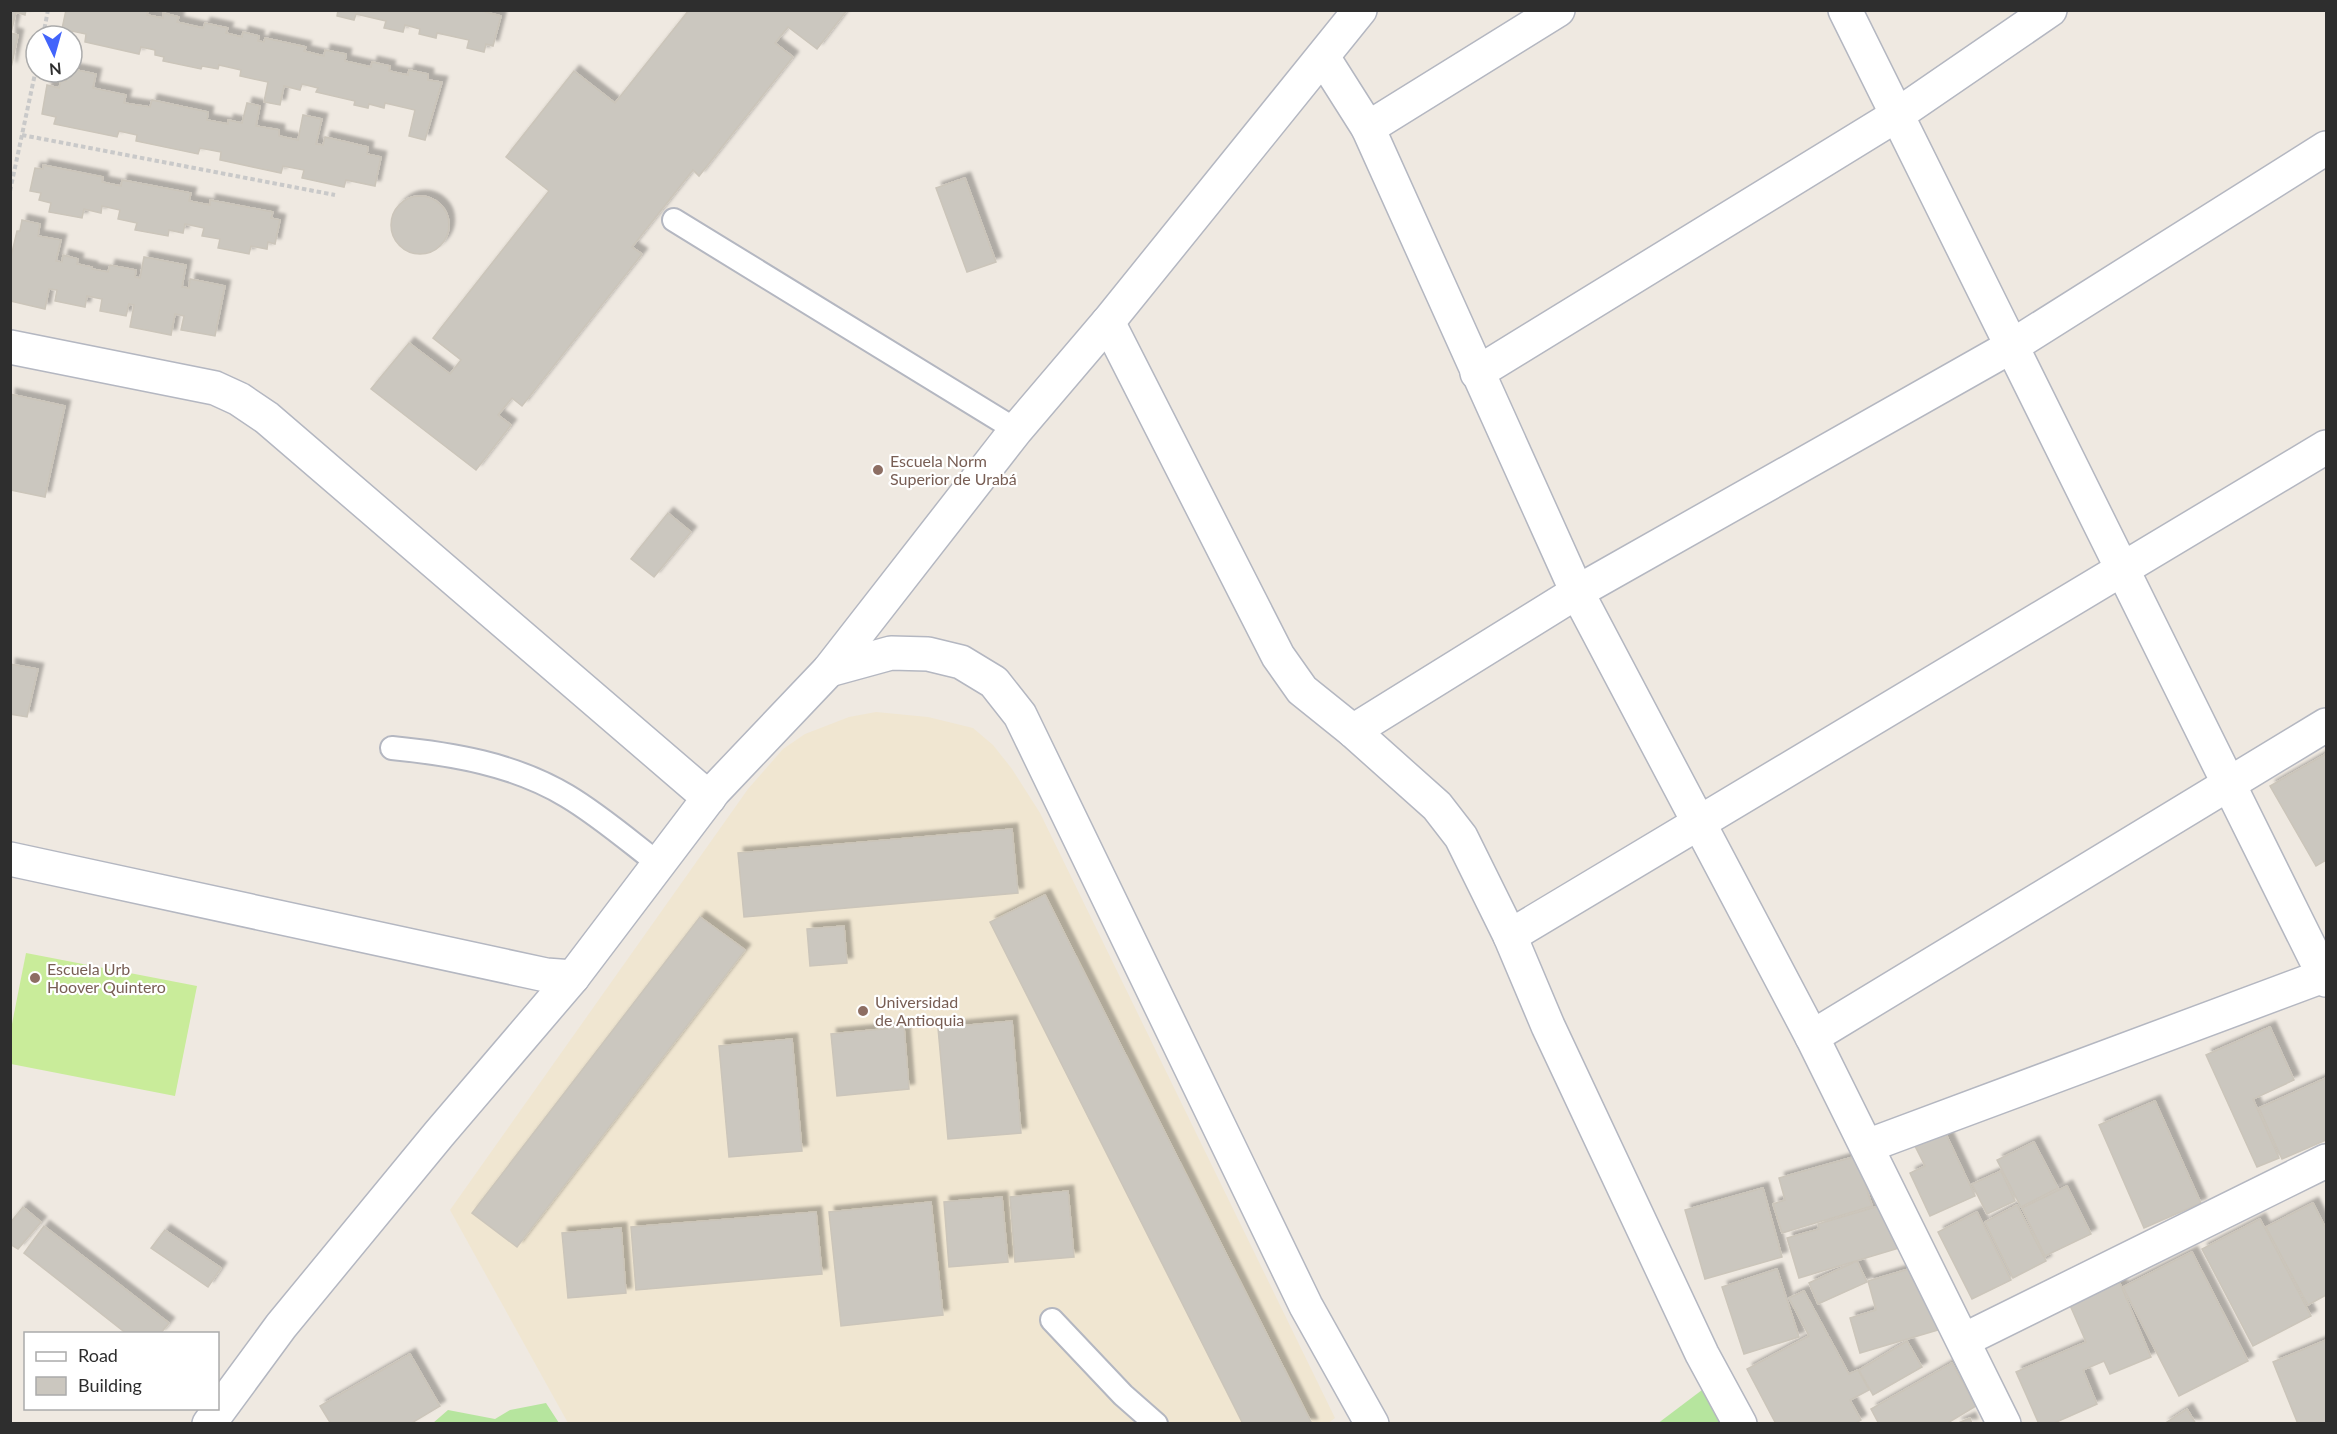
<svg xmlns="http://www.w3.org/2000/svg" width="2337" height="1434" font-family="Lato,sans-serif">
  <style>
    .education { fill: #f0e6d1 }
    .green { fill: #b6e59e }
    .pitch { fill: #c9ec9a }
    .building { fill: #cbc7bf; stroke: #cbc5ba; stroke-width: 1.5; filter: url(#shadow) }
    .lines { fill: none; stroke-linecap: round; stroke-linejoin: round }
    .service-casing { stroke: #b4b7c1; stroke-width: 26 }
    .minor-casing { stroke: #b4b7c1; stroke-width: 36 }
    .path { stroke: #c9c9c9; stroke-width: 4; stroke-dasharray: 4.5 3; stroke-linecap: butt }
    .service { stroke: #fff; stroke-width: 22 }
    .minor { stroke: #fff; stroke-width: 33 }
    .education-dot { fill: #8d6e63; stroke: #fff; stroke-width: 2 }
    .labels { text-anchor: middle; stroke-width: 4.5; stroke-linejoin: round; paint-order: stroke }
    .education-label { font-size: 16px; fill: #785e54; stroke: #fff; text-anchor: start }
  </style>
  <defs>
    <filter id="shadow"><feDropShadow dx="5.5" dy="-5.5" stdDeviation="1.5" flood-color="#0004"/></filter>
  </defs>
  <rect width="100%" height="100%" fill="#efe9e1"/>
  <!-- education -->
  <path class="education" d="M 876,712 L 928,717 L 973,728 L 993,745 L 1012,769 L 1040,813 L 1335,1418 L 1327,1424 L 568,1423 L 450,1210 L 748,789 L 783,749 L 805,734 L 849,717 Z"/>
  <!-- green -->
  <g class="green">
    <path d="M 1706,1387 L 1733,1424 L 1657,1424 Z"/>
    <path d="M 546,1403 L 559,1423 L 433,1423 L 448,1410 L 495,1419 L 510,1410 Z"/>
  </g>
  <!-- pitch -->
  <path class="pitch" d="M 26,953 L 197,986 L 175,1096 L 11,1064 L 11,1029 Z"/>
  <!-- building -->
  <g class="building">
    <path d="M 10,10 L 26,10 L 25,15 L 16,12 L 11,33 L 18,35 L 11,68 Z"/>
    <path d="M 66,10 L 148,10 L 147,15 L 163,18 L 163,13 L 179,17 L 177,22 L 203,28 L 205,23 L 228,28 L 226,33 L 242,37 L 243,32 L 259,36 L 258,41 L 264,42 L 265,38 L 306,47 L 304,51 L 324,56 L 325,50 L 346,54 L 345,61 L 371,67 L 372,62 L 390,66 L 389,71 L 408,75 L 409,70 L 428,74 L 428,80 L 442,82 L 425,140 L 409,136 L 415,110 L 385,103 L 384,108 L 369,104 L 368,108 L 354,105 L 355,101 L 316,92 L 318,88 L 302,84 L 300,90 L 284,86 L 280,105 L 264,102 L 268,82 L 240,76 L 241,70 L 219,65 L 218,69 L 202,66 L 201,69 L 163,61 L 164,57 L 155,55 L 155,50 L 141,47 L 139,54 L 85,42 L 86,34 L 62,29 Z"/>
    <path d="M 338,10 L 478,10 L 501,16 L 493,46 L 486,44 L 484,52 L 467,48 L 469,40 L 437,33 L 436,38 L 419,34 L 420,29 L 405,25 L 403,32 L 384,28 L 386,21 L 356,14 L 354,20 L 337,16 Z"/>
    <path d="M 689,10 L 847,10 L 817,49 L 788,27 L 775,43 L 793,57 L 699,176 L 693,170 L 632,247 L 642,254 L 522,406 L 512,398 L 498,415 L 511,425 L 476,470 L 371,389 L 409,343 L 450,374 L 461,360 L 433,338 L 549,191 L 506,157 L 574,71 L 615,103 Z"/>
    <path d="M 72,69 L 96,74 L 93,88 L 126,95 L 124,103 L 150,107 L 152,100 L 208,112 L 207,120 L 228,124 L 228,120 L 242,123 L 247,103 L 260,106 L 256,126 L 279,130 L 279,136 L 298,140 L 303,115 L 322,119 L 316,144 L 323,145 L 325,137 L 368,147 L 367,154 L 381,157 L 375,186 L 346,180 L 344,187 L 302,178 L 304,170 L 283,166 L 281,173 L 220,160 L 221,152 L 200,148 L 198,154 L 136,141 L 137,135 L 119,131 L 117,137 L 54,124 L 56,117 L 42,114 L 47,85 L 59,88 L 61,81 L 66,81 L 68,72 L 72,72 Z"/>
    <path d="M 43,165 L 103,177 L 102,182 L 121,186 L 122,180 L 191,193 L 189,201 L 210,205 L 210,200 L 273,212 L 271,218 L 280,220 L 275,244 L 268,242 L 267,249 L 251,246 L 249,254 L 218,248 L 220,239 L 202,236 L 204,228 L 185,224 L 183,233 L 169,230 L 168,236 L 135,230 L 137,223 L 118,219 L 120,210 L 102,206 L 101,213 L 84,209 L 82,218 L 49,212 L 51,203 L 39,200 L 41,193 L 30,191 L 35,168 L 43,169 Z"/>
    <path d="M 965,178 L 996,262 L 967,272 L 936,188 Z"/>
    <circle cx="420" cy="225" r="29"/>
    <path d="M 22,220 L 40,224 L 38,236 L 61,240 L 56,261 L 62,262 L 63,255 L 78,259 L 77,264 L 92,267 L 92,269 L 108,272 L 110,265 L 136,270 L 135,277 L 140,278 L 144,257 L 186,265 L 182,287 L 189,288 L 190,279 L 225,286 L 215,336 L 181,330 L 184,316 L 175,314 L 171,335 L 130,327 L 134,305 L 129,304 L 126,316 L 100,311 L 102,299 L 87,296 L 85,307 L 55,301 L 57,290 L 49,289 L 45,309 L 10,301 L 10,261 L 17,231 L 20,231 Z"/>
    <path d="M 10,394 L 65,406 L 45,497 L 10,490 Z"/>
    <path d="M 668,513 L 691,532 L 654,577 L 631,559 Z"/>
    <path d="M 10,664 L 38,669 L 27,717 L 10,714 Z"/>
    <path d="M 2326,754 L 2326,860 L 2316,866 L 2270,786 Z"/>
    <path d="M 1012,829 L 1018,893 L 744,917 L 738,853 Z"/>
    <path d="M 1045,895 L 1312,1424 L 1243,1424 L 990,922 Z"/>
    <path d="M 700,917 L 745,950 L 517,1247 L 472,1213 Z"/>
    <path d="M 844,926 L 847,963 L 810,966 L 807,929 Z"/>
    <path d="M 1012,1021 L 1021,1133 L 948,1139 L 938,1028 Z"/>
    <path d="M 904,1027 L 909,1089 L 837,1096 L 831,1034 Z"/>
    <path d="M 2270,1027 L 2294,1080 L 2253,1099 L 2279,1158 L 2257,1167 L 2206,1055 Z"/>
    <path d="M 792,1039 L 802,1151 L 729,1157 L 719,1046 Z"/>
    <path d="M 2326,1078 L 2326,1140 L 2282,1159 L 2259,1108 Z"/>
    <path d="M 2155,1101 L 2201,1203 L 2144,1228 L 2099,1125 Z"/>
    <path d="M 1945,1132 L 1975,1196 L 1930,1216 L 1910,1173 L 1925,1166 L 1915,1146 Z"/>
    <path d="M 2034,1142 L 2058,1188 L 2021,1207 L 1997,1160 Z"/>
    <path d="M 1857,1156 L 1872,1206 L 1782,1233 L 1773,1204 L 1785,1200 L 1779,1178 Z"/>
    <path d="M 2001,1171 L 2015,1201 L 1987,1214 L 1972,1184 Z"/>
    <path d="M 2067,1186 L 2091,1234 L 2045,1256 L 2022,1208 Z"/>
    <path d="M 1763,1188 L 1782,1257 L 1705,1279 L 1685,1210 Z"/>
    <path d="M 1068,1191 L 1074,1257 L 1015,1262 L 1010,1197 Z"/>
    <path d="M 1002,1197 L 1008,1262 L 949,1267 L 944,1202 Z"/>
    <path d="M 931,1202 L 943,1315 L 841,1326 L 829,1212 Z"/>
    <path d="M 2313,1203 L 2326,1229 L 2326,1295 L 2308,1305 L 2266,1227 Z"/>
    <path d="M 1886,1204 L 1899,1248 L 1799,1278 L 1787,1238 L 1819,1229 L 1818,1224 Z"/>
    <path d="M 2017,1205 L 2046,1261 L 2013,1278 L 1985,1222 Z"/>
    <path d="M 23,1207 L 41,1222 L 18,1249 L 10,1244 L 10,1223 Z"/>
    <path d="M 816,1212 L 822,1274 L 636,1290 L 631,1227 Z"/>
    <path d="M 1977,1212 L 2011,1280 L 1972,1299 L 1938,1232 Z"/>
    <path d="M 2260,1219 L 2311,1316 L 2253,1346 L 2202,1249 Z"/>
    <path d="M 44,1226 L 169,1323 L 160,1334 L 127,1334 L 24,1253 Z"/>
    <path d="M 621,1228 L 626,1293 L 568,1298 L 562,1233 Z"/>
    <path d="M 165,1230 L 221,1268 L 208,1287 L 151,1248 Z"/>
    <path d="M 2192,1252 L 2248,1361 L 2179,1396 L 2123,1287 Z"/>
    <path d="M 1857,1261 L 1867,1282 L 1818,1304 L 1809,1283 Z"/>
    <path d="M 1919,1266 L 1938,1330 L 1860,1353 L 1850,1318 L 1876,1310 L 1868,1281 Z"/>
    <path d="M 1777,1269 L 1799,1337 L 1744,1354 L 1722,1287 Z"/>
    <path d="M 2119,1281 L 2151,1357 L 2110,1374 L 2104,1361 L 2083,1370 L 2097,1404 L 2052,1424 L 2039,1424 L 2016,1372 L 2086,1342 L 2069,1303 Z"/>
    <path d="M 1804,1291 L 1849,1374 L 1858,1370 L 1869,1390 L 1850,1400 L 1861,1420 L 1854,1424 L 1776,1424 L 1747,1369 L 1809,1336 L 1789,1298 Z"/>
    <path d="M 2326,1340 L 2326,1424 L 2298,1424 L 2273,1362 Z"/>
    <path d="M 1907,1341 L 1922,1367 L 1873,1395 L 1859,1370 Z"/>
    <path d="M 410,1354 L 440,1406 L 410,1424 L 331,1424 L 320,1406 Z"/>
    <path d="M 1952,1363 L 1976,1406 L 1946,1424 L 1879,1424 L 1871,1409 Z"/>
    <path d="M 2187,1409 L 2196,1424 L 2164,1424 Z"/>
    <path d="M 1970,1418 L 1972,1424 L 1956,1424 Z"/>
  </g>
  <g class="lines">
    <!-- service casing -->
    <g class="service-casing">
      <g id="service">
        <path d="M 674,220 L 1016,430"/>
        <path d="M 392,748 C 452,754 514,764 567,796 C 599,815 629,841 659,864"/>
        <path d="M 1052,1320 L 1123,1395 L 1156,1424"/>
      </g>
    </g>
    <!-- minor casing -->
    <g class="minor-casing">
      <g id="minor">
        <path d="M 1845,10 L 2326,980"/>
        <path d="M 1323,57 L 1368,128 L 1577,592 L 1812,1037 L 2004,1424"/>
        <path d="M 1368,128 L 1558,10"/>
        <path d="M 1108,322 L 1278,656 L 1302,690 L 1353,731 L 1437,806 L 1461,837 L 1510,936 L 1548,1026 L 1702,1354 L 1740,1424"/>
        <path d="M 10,347 L 215,388 L 239,399 L 267,418 L 709,798"/>
        <path d="M 1477,373 L 1897,115 L 2050,10"/>
        <path d="M 829,670 L 891,653 L 928,654 L 961,662 L 994,682 L 1020,715 L 1306,1306 L 1372,1424"/>
        <path d="M 1353,731 L 1577,592 L 2012,346 L 2326,148"/>
        <path d="M 10,859 L 546,975 L 573,977"/>
        <path d="M 1510,936 L 2326,447"/>
        <path d="M 1812,1037 L 2326,725"/>
        <path d="M 1867,1146 L 2326,975"/>
        <path d="M 1964,1340 L 2326,1161"/>
        <path d="M 209,1424 L 281,1326 L 439,1134 L 573,977 L 714,791 L 829,670 L 1016,430 L 1108,322 L 1360,10"/>
      </g>
    </g>
    <!-- path -->
    <g class="path">
      <path d="M 43,36 L 48,10"/>
      <path d="M 22,135 L 335,195"/>
      <path d="M 10,191 L 36,69"/>
    </g>
    <!-- service -->
    <use href="#service" class="service"/>
    <!-- minor -->
    <use href="#minor" class="minor"/>
  </g>
  <!-- markers -->
  <g class="education-dot">
    <circle cx="878" cy="470" r="6"/>
    <circle cx="35" cy="978" r="6"/>
    <circle cx="863" cy="1011" r="6"/>
  </g>
  <g class="labels">
    <!-- education labels -->
    <g class="education-label">
      <text x="890" y="467">Escuela Norm<tspan x="890" dy="18">Superior de Urabá</tspan></text>
      <text x="47" y="975">Escuela Urb<tspan x="47" dy="18">Hoover Quintero</tspan></text>
      <text x="875" y="1008">Universidad<tspan x="875" dy="18">de Antioquia</tspan></text>
    </g>
  </g>
  <!-- border -->
  <rect width="2337" height="1434" fill="none" stroke="#2e2e2e" stroke-width="24"/>
  <!-- legend -->
  <rect x="24" y="1332" width="195" height="78" fill="#ffffff" stroke="#ababab" stroke-width="1.5"/>
  <rect x="36" y="1352" width="30" height="9" fill="#ffffff" stroke="#ababab" stroke-width="1.5"/>
  <text x="78" y="1362" font-size="18" fill="#2e2e2e">Road</text>
  <rect x="36" y="1377" width="30" height="18" fill="#cbc7bf" stroke="#ababab" stroke-width="1.5"/>
  <text x="78" y="1392" font-size="18" fill="#2e2e2e">Building</text>
  <!-- north arrow -->
  <g transform="translate(54 54) rotate(175)"><circle r="28" fill="#ffffff" stroke="#ababab" stroke-width="1.5"/>
  <path d="M0-4.5L10 22L0 15L-10 22Z" fill="#4264fb"/>
  <text y="-9" font-size="16" font-weight="bold" text-anchor="middle" fill="#2e2e2e">N</text>
  </g>
</svg>
